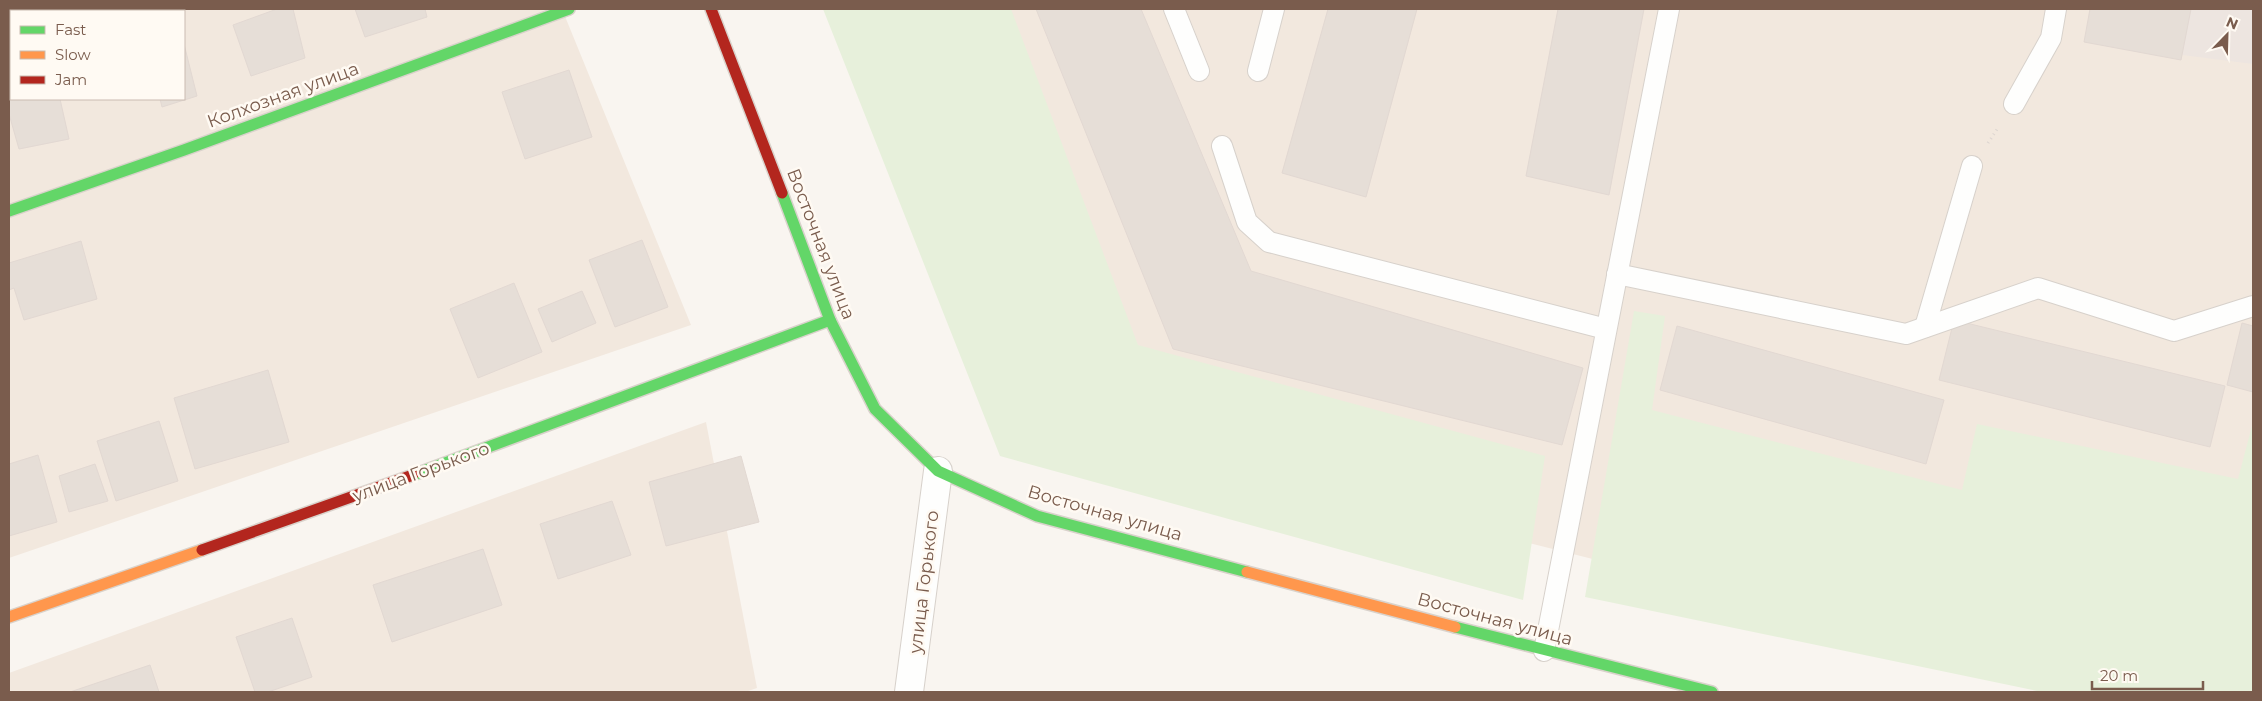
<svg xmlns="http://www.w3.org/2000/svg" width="2262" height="701" font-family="Montserrat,sans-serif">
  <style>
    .residential { fill: #f2e8de; fill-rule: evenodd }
    .industrial { fill: #ede5e0 }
    .green { fill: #e7f0db }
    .building { fill: #e6ded7; stroke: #e2d8d2 }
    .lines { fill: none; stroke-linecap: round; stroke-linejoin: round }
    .lane-casing { stroke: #d7d1cb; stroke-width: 22 }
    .street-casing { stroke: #d7d1cb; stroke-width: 30 }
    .fast-casing { stroke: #d9d2cb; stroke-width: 14 }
    .slow-casing { stroke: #d9d2cb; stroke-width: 14 }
    .jam-casing { stroke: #d9d2cb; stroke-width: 14 }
    .path { stroke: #dcd5d0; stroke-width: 3; stroke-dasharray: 1 4; stroke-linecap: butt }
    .lane { stroke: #fefefd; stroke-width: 20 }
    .street { stroke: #fefefd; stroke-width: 28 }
    .fast { stroke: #63d668; stroke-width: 11 }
    .slow { stroke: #ff974d; stroke-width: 11 }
    .jam { stroke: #b3261e; stroke-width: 11 }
    .labels { text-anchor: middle; stroke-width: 5; stroke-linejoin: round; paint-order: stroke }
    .street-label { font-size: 18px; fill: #7a5c4d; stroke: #fffaf3 }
  </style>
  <rect width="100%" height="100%" fill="#f9f5f0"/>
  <!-- residential -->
  <g class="residential">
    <path d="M 9,9 L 562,9 L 691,325 L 9,558 ZM 11,11 L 184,11 L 184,99 L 11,99 Z"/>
    <path d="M 838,9 L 2253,9 L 2253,692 L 2122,692 L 988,407 Z"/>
    <path d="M 706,422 L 757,688 L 745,692 L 9,692 L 9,673 Z"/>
  </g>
  <!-- industrial -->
  <path class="industrial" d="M 2162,9 L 2253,9 L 2253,64 L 2159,52 Z"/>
  <!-- green -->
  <g class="green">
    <path d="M 823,9 L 1011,9 L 1138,345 L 1545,456 L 1523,600 L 1000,456 Z"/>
    <path d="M 1634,311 L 1665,316 L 1652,410 L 1962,490 L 1977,424 L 2238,479 L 2253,422 L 2253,692 L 2042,692 L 1585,597 Z"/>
  </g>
  <!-- building -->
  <g class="building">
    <path d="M 277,9 L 293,9 L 305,58 L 251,76 L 233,25 Z"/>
    <path d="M 355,9 L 425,9 L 427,17 L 365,37 Z"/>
    <path d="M 1036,9 L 1141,9 L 1251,271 L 1583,368 L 1562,445 L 1173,349 Z"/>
    <path d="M 1328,9 L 1417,9 L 1366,197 L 1282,173 Z"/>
    <path d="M 1558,9 L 1644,9 L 1609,195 L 1526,176 Z"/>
    <path d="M 2090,9 L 2191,9 L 2181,60 L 2084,42 Z"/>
    <path d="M 184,44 L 197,96 L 162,107 L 160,99 L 184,99 Z"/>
    <path d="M 569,70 L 592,137 L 525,159 L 502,92 Z"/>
    <path d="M 11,91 L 11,99 L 60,99 L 69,139 L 19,149 L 9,114 L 9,92 Z"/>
    <path d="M 642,240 L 668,307 L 615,327 L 589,260 Z"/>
    <path d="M 81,241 L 97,299 L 24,320 L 14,288 L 9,290 L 9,263 Z"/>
    <path d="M 514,283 L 542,352 L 478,378 L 450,309 Z"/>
    <path d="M 582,291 L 596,323 L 552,342 L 538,309 Z"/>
    <path d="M 1954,320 L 2225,386 L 2210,447 L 1939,380 Z"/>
    <path d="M 2242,323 L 2253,326 L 2253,392 L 2227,385 Z"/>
    <path d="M 1677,326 L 1944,400 L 1926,464 L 1660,390 Z"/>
    <path d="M 268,370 L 289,442 L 195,469 L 174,398 Z"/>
    <path d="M 159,421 L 178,481 L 116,501 L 97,441 Z"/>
    <path d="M 38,455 L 57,522 L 9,536 L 9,464 Z"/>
    <path d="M 741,456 L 759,522 L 666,546 L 649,482 Z"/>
    <path d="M 95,464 L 108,501 L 69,512 L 59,476 Z"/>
    <path d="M 612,501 L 631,555 L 558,579 L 540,524 Z"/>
    <path d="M 483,549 L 502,605 L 392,642 L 373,585 Z"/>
    <path d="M 292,618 L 312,677 L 268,692 L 255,692 L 236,637 Z"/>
    <path d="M 150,665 L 159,692 L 70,692 Z"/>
  </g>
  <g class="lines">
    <!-- lane casing -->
    <g class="lane-casing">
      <g id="lane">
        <path d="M 1174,9 L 1199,71"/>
        <path d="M 1258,71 L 1274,9"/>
        <path d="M 2014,104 L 2051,38 L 2056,9"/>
        <path d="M 1222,146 L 1247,222 L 1269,242 L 1606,329"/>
        <path d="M 1617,274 L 1906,334 L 2038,288 L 2174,331 L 2253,306"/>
        <path d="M 1925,327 L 1972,166"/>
        <path d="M 1544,651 L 1669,9"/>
      </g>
    </g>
    <!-- street casing -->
    <g class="street-casing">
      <path id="street" d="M 909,692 L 938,471"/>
    </g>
    <!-- fast casing -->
    <g class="fast-casing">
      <g id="fast">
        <path d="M 782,193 L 830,320 L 875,409 L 938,471 L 1037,516 L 1247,572"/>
        <path d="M 9,211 L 184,150 L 569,9"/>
        <path d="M 413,475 L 830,320"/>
        <path d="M 1455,627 L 1712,692"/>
      </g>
    </g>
    <!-- slow casing -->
    <g class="slow-casing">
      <g id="slow">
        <path d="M 1247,572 L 1455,627"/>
        <path d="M 9,617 L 202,550"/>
      </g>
    </g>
    <!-- jam casing -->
    <g class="jam-casing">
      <g id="jam">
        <path d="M 711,9 L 782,193"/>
        <path d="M 202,550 L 413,475"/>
      </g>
    </g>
    <!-- path -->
    <path class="path" d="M 1988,143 L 1998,128"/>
    <!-- lane -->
    <use href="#lane" class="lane"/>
    <!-- street -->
    <use href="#street" class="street"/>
    <!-- fast -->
    <use href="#fast" class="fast"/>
    <!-- slow -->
    <use href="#slow" class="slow"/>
    <!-- jam -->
    <use href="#jam" class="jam"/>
  </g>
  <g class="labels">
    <!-- street labels -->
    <g class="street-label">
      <text transform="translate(283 95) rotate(-20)" y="6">Колхозная улица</text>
      <text transform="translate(821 244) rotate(69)" y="6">Восточная улица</text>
      <text transform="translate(421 472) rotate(-20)" y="6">улица Горького</text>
      <text transform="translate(1105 513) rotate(16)" y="6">Восточная улица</text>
      <text transform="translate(924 582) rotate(-83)" y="6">улица Горького</text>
      <text transform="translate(1495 619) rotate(15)" y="6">Восточная улица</text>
    </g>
  </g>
  <!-- border -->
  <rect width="2262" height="701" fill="none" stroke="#7a5c4d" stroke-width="20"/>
  <!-- legend -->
  <rect x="10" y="10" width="175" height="90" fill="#fffaf3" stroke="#cabbb1"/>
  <rect x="20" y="26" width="25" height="8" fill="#63d668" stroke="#cabbb1"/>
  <text x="55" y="35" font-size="15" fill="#7a5c4d">Fast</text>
  <rect x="20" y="51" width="25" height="8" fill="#ff974d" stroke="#cabbb1"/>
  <text x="55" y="60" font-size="15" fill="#7a5c4d">Slow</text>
  <rect x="20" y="76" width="25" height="8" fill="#b3261e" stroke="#cabbb1"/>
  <text x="55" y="85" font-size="15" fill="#7a5c4d">Jam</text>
  <!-- north arrow -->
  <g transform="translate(2227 35) rotate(23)" stroke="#fffaf3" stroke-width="4" paint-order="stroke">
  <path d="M0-4L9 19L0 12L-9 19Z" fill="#7a5c4d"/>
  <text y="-8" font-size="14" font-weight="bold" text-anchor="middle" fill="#7a5c4d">N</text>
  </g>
  <!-- scale -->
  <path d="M2092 681v8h111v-8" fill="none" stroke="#7a5c4d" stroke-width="2.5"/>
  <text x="2100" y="681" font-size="15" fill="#7a5c4d" stroke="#fffaf3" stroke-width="4" paint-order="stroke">20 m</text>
</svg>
